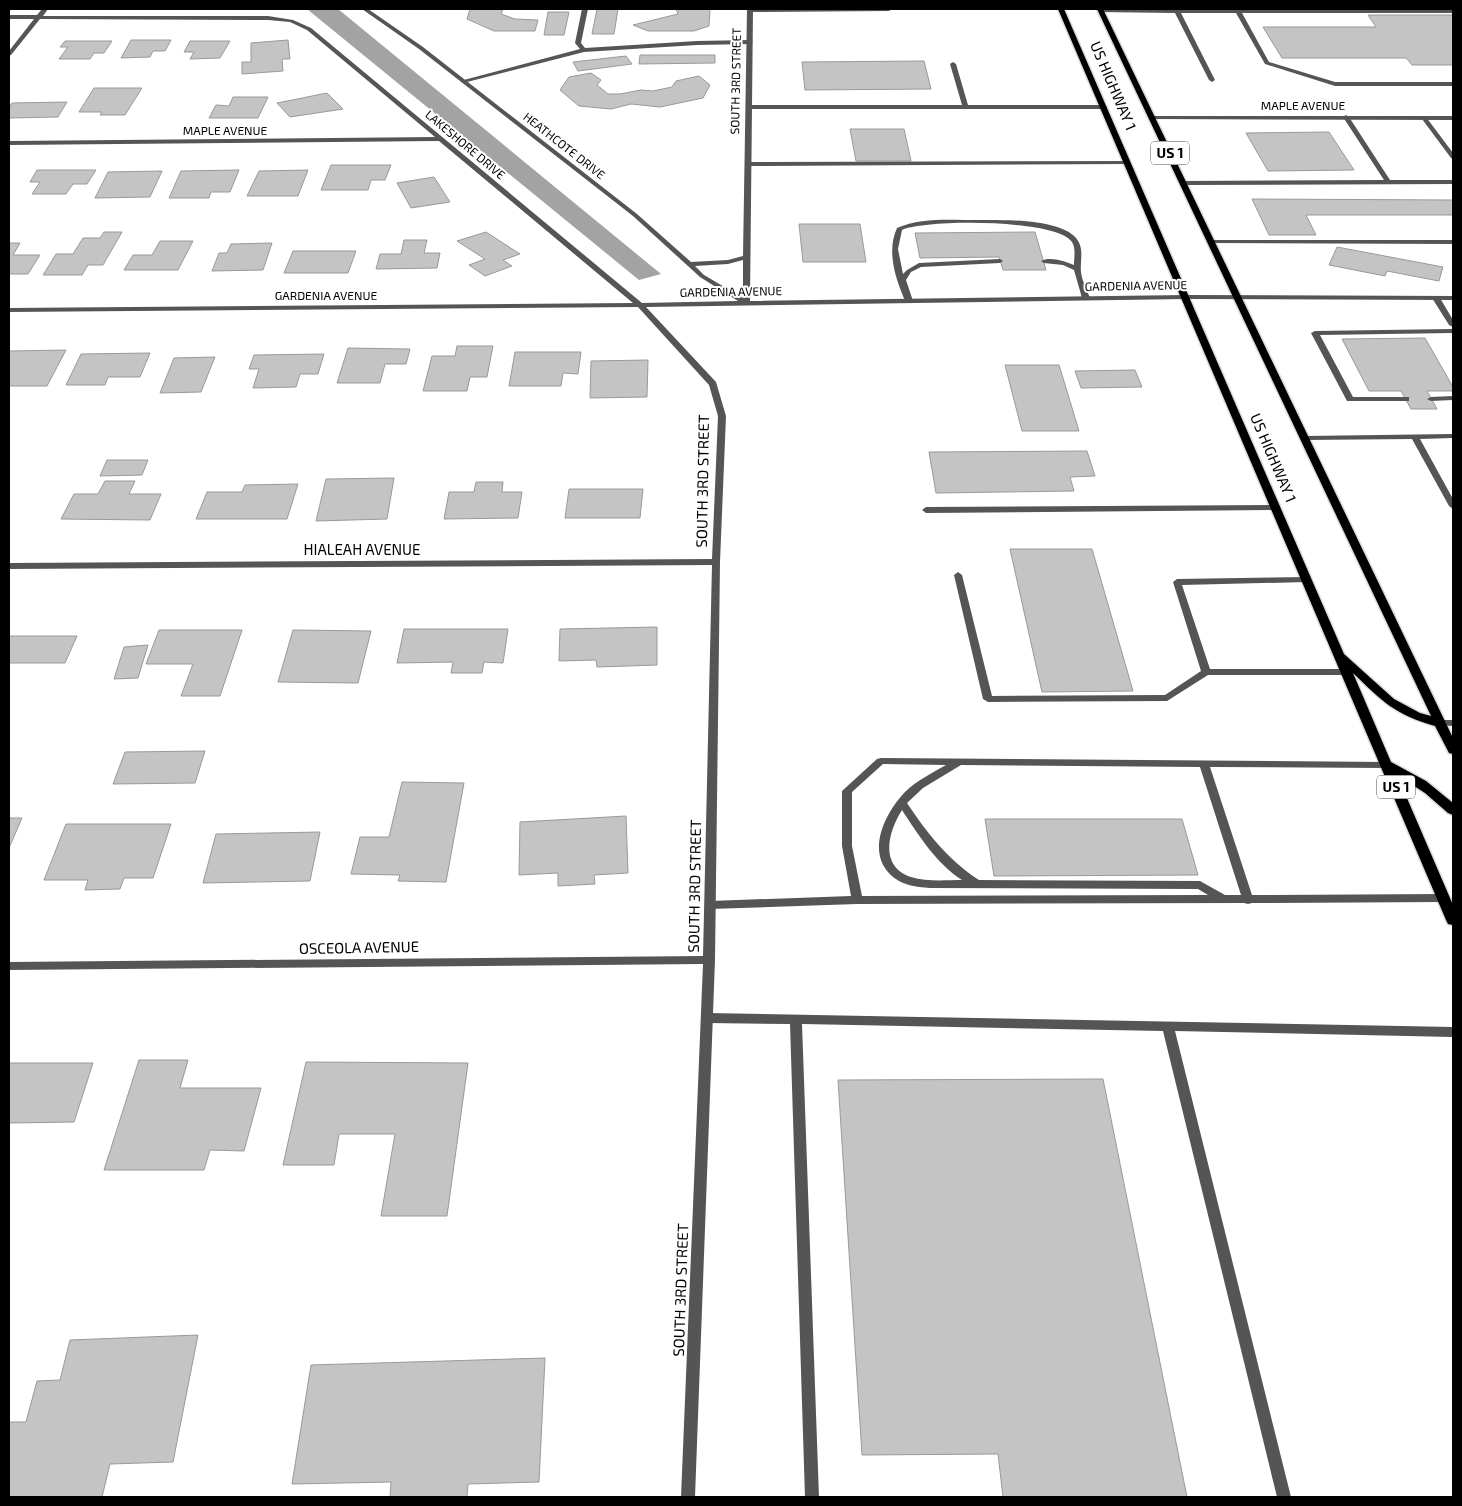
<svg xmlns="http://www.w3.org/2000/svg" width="1462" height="1506" font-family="'Exo 2',sans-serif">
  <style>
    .water { fill: #a3a3a3 }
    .building { fill: #c4c4c4; stroke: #999 }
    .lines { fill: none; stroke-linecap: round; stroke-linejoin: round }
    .primary-casing { stroke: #dbdbdb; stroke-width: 3 }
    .service { fill: #555; fill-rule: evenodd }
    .minor { fill: #555; fill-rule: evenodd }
    .primary { fill: #000; fill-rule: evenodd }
    .labels { text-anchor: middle; stroke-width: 4; stroke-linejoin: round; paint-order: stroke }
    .far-street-label { font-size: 12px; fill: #000; stroke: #fff }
    .shield { fill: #fff; stroke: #4c4c4c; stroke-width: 1 }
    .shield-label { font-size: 14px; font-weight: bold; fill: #000 }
    .street-label { font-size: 15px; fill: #000; stroke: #fff }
  </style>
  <rect width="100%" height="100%" fill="#fff"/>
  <!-- water -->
  <path class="water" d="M 307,9 L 338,9 L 661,274 L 639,280 Z"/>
  <!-- building -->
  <g class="building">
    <path d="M 470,9 L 503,9 L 501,14 L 515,19 L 538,20 L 535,31 L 494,31 L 467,19 Z"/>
    <path d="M 597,9 L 618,9 L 614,34 L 592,34 Z"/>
    <path d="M 676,9 L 710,9 L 709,26 L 694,31 L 648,31 L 633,25 L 678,14 Z"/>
    <path d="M 548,12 L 569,12 L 564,35 L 544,35 Z"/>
    <path d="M 1368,15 L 1453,15 L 1453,65 L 1412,65 L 1406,58 L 1282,58 L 1263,27 L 1376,27 Z"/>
    <path d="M 131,40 L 171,40 L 165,51 L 153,51 L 150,57 L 121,58 Z"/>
    <path d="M 288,40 L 290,59 L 282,59 L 283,71 L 242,74 L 242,62 L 251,62 L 251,43 Z"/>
    <path d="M 65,41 L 112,41 L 104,53 L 94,53 L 90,59 L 59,59 L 68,47 L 60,47 Z"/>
    <path d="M 190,41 L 230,41 L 220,58 L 190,59 L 194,52 L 184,52 Z"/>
    <path d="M 640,55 L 715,55 L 715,63 L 639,64 Z"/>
    <path d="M 626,56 L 632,64 L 578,71 L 573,62 Z"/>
    <path d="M 924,61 L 931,89 L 805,90 L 802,62 Z"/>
    <path d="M 591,73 L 601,80 L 597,85 L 608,94 L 620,94 L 641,90 L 653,91 L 672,87 L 676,81 L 699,76 L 710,85 L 703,98 L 660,107 L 631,104 L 611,109 L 579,106 L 560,90 L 569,77 Z"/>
    <path d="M 94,88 L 142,88 L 125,115 L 100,115 L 102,112 L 79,112 Z"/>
    <path d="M 327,93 L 343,109 L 290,117 L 277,103 Z"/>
    <path d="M 233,97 L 268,97 L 258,118 L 209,118 L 216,105 L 229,106 Z"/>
    <path d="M 67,102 L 58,117 L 9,118 L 9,108 L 12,103 Z"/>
    <path d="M 850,129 L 904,129 L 911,161 L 856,161 Z"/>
    <path d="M 1329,132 L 1354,170 L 1268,171 L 1246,133 Z"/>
    <path d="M 331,165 L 391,165 L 385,180 L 371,180 L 368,190 L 321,190 Z"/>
    <path d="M 37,170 L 96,170 L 87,184 L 73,184 L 66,194 L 32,194 L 40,182 L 30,182 Z"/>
    <path d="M 239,170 L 230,192 L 211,192 L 209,198 L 169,198 L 181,171 Z"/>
    <path d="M 308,170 L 298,196 L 247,196 L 259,171 Z"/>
    <path d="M 162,171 L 150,197 L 95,198 L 108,172 Z"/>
    <path d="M 434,177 L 450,202 L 411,208 L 397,183 Z"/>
    <path d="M 1252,199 L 1453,200 L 1453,215 L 1306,215 L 1316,235 L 1269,235 Z"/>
    <path d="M 799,224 L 860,224 L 866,262 L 803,262 Z"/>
    <path d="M 104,232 L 122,232 L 103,265 L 88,265 L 82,275 L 43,275 L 56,254 L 73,254 L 83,238 L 100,238 Z"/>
    <path d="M 486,232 L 520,254 L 503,260 L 512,266 L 485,276 L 469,265 L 485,259 L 457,241 Z"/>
    <path d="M 1035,232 L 1046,270 L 1003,270 L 999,257 L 920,258 L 915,233 Z"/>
    <path d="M 404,240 L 427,240 L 424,253 L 440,253 L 437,268 L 376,269 L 380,254 L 401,254 Z"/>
    <path d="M 160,241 L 193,241 L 178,270 L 124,270 L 133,255 L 152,255 Z"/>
    <path d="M 9,243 L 20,243 L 13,255 L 40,255 L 28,274 L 9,274 Z"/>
    <path d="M 272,243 L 263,270 L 212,271 L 219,253 L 227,253 L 231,244 Z"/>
    <path d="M 1337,247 L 1443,267 L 1439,281 L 1387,271 L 1385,276 L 1329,265 Z"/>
    <path d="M 293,251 L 356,251 L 348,273 L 284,273 Z"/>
    <path d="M 1425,338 L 1453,387 L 1453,391 L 1427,391 L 1437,409 L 1411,409 L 1401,391 L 1369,391 L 1342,339 Z"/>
    <path d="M 457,346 L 493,346 L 487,377 L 470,377 L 467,391 L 423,391 L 432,356 L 455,356 Z"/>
    <path d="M 348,348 L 410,349 L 406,364 L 385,364 L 380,383 L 337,383 Z"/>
    <path d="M 66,350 L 47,386 L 9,386 L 9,351 Z"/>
    <path d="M 515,352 L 581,352 L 578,374 L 563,373 L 561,386 L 509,386 Z"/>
    <path d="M 150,353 L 140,377 L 108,377 L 105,385 L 66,385 L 81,354 Z"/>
    <path d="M 324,354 L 318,374 L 300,374 L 296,387 L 253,388 L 259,369 L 249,369 L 254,355 Z"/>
    <path d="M 215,357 L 201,392 L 160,393 L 174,358 Z"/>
    <path d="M 648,360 L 647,397 L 590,398 L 591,361 Z"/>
    <path d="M 1005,365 L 1059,365 L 1079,431 L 1022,431 Z"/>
    <path d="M 1135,370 L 1142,387 L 1081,388 L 1075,371 Z"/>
    <path d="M 1087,451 L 1095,476 L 1070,477 L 1074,491 L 936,493 L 929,452 Z"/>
    <path d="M 107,460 L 148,460 L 142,475 L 100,476 Z"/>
    <path d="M 394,478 L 387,519 L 316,521 L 326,479 Z"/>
    <path d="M 105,481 L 135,481 L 129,494 L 161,494 L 150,520 L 61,519 L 74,494 L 98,494 Z"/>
    <path d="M 476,482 L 503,482 L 502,492 L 522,492 L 518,518 L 444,519 L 449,492 L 474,492 Z"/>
    <path d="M 298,484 L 287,519 L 196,519 L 207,492 L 242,492 L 245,485 Z"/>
    <path d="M 569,489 L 643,489 L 640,518 L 565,518 Z"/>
    <path d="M 1010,549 L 1092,549 L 1133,691 L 1042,692 Z"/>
    <path d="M 657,627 L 657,665 L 597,667 L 596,660 L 559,661 L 560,629 Z"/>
    <path d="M 404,629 L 508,629 L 503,663 L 484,662 L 482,673 L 451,673 L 453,662 L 397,663 Z"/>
    <path d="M 159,630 L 242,630 L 220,696 L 181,696 L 193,664 L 146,664 Z"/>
    <path d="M 293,630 L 371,631 L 358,683 L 278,682 Z"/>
    <path d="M 9,636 L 77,636 L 65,663 L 9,663 Z"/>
    <path d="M 148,645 L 138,678 L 114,679 L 124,647 Z"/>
    <path d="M 205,751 L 195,783 L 113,784 L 125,752 Z"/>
    <path d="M 402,782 L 464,783 L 446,882 L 398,881 L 400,875 L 351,874 L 360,837 L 389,837 Z"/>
    <path d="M 626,816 L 628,873 L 594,875 L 595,884 L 558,886 L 558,873 L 519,875 L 520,822 Z"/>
    <path d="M 9,818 L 22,818 L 9,848 Z"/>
    <path d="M 985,819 L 1182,819 L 1198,875 L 994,876 Z"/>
    <path d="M 66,824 L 171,824 L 153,878 L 124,878 L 120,889 L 85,890 L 88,880 L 44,880 Z"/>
    <path d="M 320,832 L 310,881 L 203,883 L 216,834 Z"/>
    <path d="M 139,1060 L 188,1060 L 180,1088 L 261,1088 L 244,1151 L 210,1150 L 204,1170 L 104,1170 Z"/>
    <path d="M 306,1062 L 468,1063 L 447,1216 L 381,1216 L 395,1134 L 339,1134 L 334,1165 L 283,1165 Z"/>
    <path d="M 9,1063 L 93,1063 L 74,1122 L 9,1123 Z"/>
    <path d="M 1103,1079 L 1187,1497 L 1003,1497 L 998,1454 L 862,1455 L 838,1080 Z"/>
    <path d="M 198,1335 L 173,1462 L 110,1464 L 102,1497 L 9,1497 L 9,1422 L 26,1422 L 37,1381 L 60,1380 L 70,1340 Z"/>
    <path d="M 545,1358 L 539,1482 L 468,1484 L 467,1497 L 390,1497 L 391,1482 L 292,1484 L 311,1365 Z"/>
  </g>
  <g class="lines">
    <!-- primary casing -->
    <g class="primary-casing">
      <path id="primary" d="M 1058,9 L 1064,9 L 1344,654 L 1394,699 L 1420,713 L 1431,716 L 1097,9 L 1103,9 L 1453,738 L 1453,754 L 1449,753 L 1435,726 C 1394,714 1383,702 1353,673 L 1391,762 L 1426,781 L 1453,803 L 1453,815 L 1448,813 L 1425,793 L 1397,775 L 1453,905 L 1453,925 L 1448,924 L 1446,920 Z"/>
    </g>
    <!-- service -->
    <g class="service">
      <path d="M 582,9 L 588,9 L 581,43 L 585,48 L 697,41 L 750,40 L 753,42 L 750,44 L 697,45 L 584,52 L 463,83 L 460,81 L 580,49 L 575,43 Z"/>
      <path d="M 749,9 L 892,9 L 889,11 L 750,12 L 747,10 Z"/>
      <path d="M 1101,9 L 1453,9 L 1453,13 L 1242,13 L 1269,62 L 1335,82 L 1453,82 L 1453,86 L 1335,86 L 1265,64 L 1236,13 L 1181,13 L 1215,80 L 1212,82 L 1209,80 L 1175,13 L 1099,12 L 1098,11 Z"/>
      <path d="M 953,62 L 956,64 L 968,105 L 1104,105 L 1107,107 L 1104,109 L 749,109 L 746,107 L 749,105 L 962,105 L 950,64 Z"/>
      <path d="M 1346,115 L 1349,117 L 1390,180 L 1453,180 L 1453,184 L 1184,185 L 1181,183 L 1184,181 L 1384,180 L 1343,117 Z"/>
      <path d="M 1422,117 L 1426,117 L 1453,153 L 1453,159 L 1451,158 L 1422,119 Z"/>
      <path d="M 1130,161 L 1130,163 L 1128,164 L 748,166 L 745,164 L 748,162 Z"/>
      <path d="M 979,220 C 1002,220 1072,218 1080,245 C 1083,254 1080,263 1081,272 C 1082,281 1087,290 1090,298 L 1089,300 L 1082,298 L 1074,270 L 1063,265 L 1044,263 L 1041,261 C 1049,256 1065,261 1074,265 C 1074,258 1076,248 1072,242 C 1058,219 926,219 902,230 L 898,249 L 903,274 L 907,270 L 919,263 L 1000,259 L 1003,261 L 1000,263 L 921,267 L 911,272 L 906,280 L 913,301 L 906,303 C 896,280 886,252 897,228 C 921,217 952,220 979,220 Z"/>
      <path d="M 1211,240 L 1453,240 L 1453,244 L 1209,243 L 1209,241 Z"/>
      <path d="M 1433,296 L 1440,298 L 1453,320 L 1453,327 L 1449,325 L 1432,298 Z"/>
      <path d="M 1453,329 L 1453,333 L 1320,335 L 1353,397 L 1409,397 L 1409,401 L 1347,401 L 1311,333 L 1315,331 Z"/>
      <path d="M 1453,396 L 1453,400 L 1431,401 L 1427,399 L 1431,397 Z"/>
      <path d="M 1453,434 L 1453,438 L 1420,439 L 1453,499 L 1453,509 L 1449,506 L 1412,439 L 1305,440 L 1301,438 L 1305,436 Z"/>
      <path d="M 1277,505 L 1280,506 L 1280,510 L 926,513 L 922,510 L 926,507 Z"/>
      <path d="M 958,572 L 962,575 L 992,696 L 1165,695 L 1201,671 L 1173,582 L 1177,579 L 1310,577 L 1311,579 L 1307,582 L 1182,585 L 1210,669 L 1347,669 L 1352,672 L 1347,675 L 1208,675 L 1167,701 L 988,702 L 983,699 L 954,575 Z"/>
      <path d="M 1440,720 L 1453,720 L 1453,726 L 1437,725 L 1435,723 L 1437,721 Z"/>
      <path d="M 881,758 L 1386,762 L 1391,765 L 1386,768 L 1210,767 L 1252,895 L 1444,894 L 1448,895 L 1449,898 L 1448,901 L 1444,902 L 1252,903 L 1248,904 L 1244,903 L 857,904 L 710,909 L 706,908 L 705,905 L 706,902 L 710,901 L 851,896 L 842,846 L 842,791 L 877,759 ZM 883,764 L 946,765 C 932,773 916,781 905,792 C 882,816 863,860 899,881 C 908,886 919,887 929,888 L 1198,889 L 1208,895 L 862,896 L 852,846 L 852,792 ZM 961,765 L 1200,767 L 1241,895 L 1225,895 L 1200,881 L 979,880 C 948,860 927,833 907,803 L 923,788 ZM 902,810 C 919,836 936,863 962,880 C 946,880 927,882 911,877 C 879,866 888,832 902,810 Z"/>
      <path d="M 707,1013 L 1453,1027 L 1453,1037 L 1175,1031 L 1291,1497 L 1277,1497 L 1163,1031 L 802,1024 L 819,1497 L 805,1497 L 790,1024 L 707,1023 L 703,1021 L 701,1018 L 703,1015 Z"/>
    </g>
    <!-- minor -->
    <g class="minor">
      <path d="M 42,9 L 48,9 L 43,16 L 268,16 L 293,20 L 311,28 L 642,303 L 738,301 L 700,277 L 633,216 L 419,49 L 362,9 L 368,9 L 423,47 L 637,214 L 691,262 L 728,260 L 743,256 L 747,9 L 753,9 L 750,301 L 1186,295 L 1453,296 L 1453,300 L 1186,299 L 646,307 L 716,382 L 726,416 L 720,562 L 715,960 L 695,1497 L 681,1497 L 703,964 L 9,970 L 9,962 L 703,956 L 712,565 L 9,569 L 9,563 L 712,559 L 718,416 L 709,385 L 638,307 L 9,312 L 9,308 L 633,303 L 439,141 L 9,145 L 9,141 L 435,137 L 307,30 L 290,22 L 268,20 L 40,19 L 11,55 L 9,56 L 9,51 L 34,19 L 9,19 L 9,15 L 37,15 ZM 743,260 L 743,298 L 704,275 L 695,266 L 728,264 Z"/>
      <path d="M 1151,116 L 1453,116 L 1453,120 L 1153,119 L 1151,118 Z"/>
    </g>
    <!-- primary -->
    <use href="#primary" class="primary"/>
  </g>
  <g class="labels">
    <!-- far-street labels -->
    <g class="far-street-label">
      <text transform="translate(736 81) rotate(-89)" y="4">SOUTH 3RD STREET</text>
      <text x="1303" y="110">MAPLE AVENUE</text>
      <text x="225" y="135">MAPLE AVENUE</text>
      <text transform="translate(465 145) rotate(40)" y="4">LAKESHORE DRIVE</text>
      <text transform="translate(564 146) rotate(38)" y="4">HEATHCOTE DRIVE</text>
      <text transform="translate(1136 286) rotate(-1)" y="4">GARDENIA AVENUE</text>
      <text transform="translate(731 292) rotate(-1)" y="4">GARDENIA AVENUE</text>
      <text x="326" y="300">GARDENIA AVENUE</text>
    </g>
    <!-- shield labels -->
    <g class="shield">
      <rect x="1151" y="141.5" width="38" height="23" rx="4"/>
      <rect x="1377" y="775.5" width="38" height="23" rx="4"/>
    </g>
    <g class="shield-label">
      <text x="1170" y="158">US 1</text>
      <text x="1396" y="792">US 1</text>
    </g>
    <!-- street labels -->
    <g class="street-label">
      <text transform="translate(1113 86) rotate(67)" y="5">US HIGHWAY 1</text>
      <text transform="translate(1273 458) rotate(67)" y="5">US HIGHWAY 1</text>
      <text transform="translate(703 481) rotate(-89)" y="5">SOUTH 3RD STREET</text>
      <text x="362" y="555">HIALEAH AVENUE</text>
      <text transform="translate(695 886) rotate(-89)" y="5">SOUTH 3RD STREET</text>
      <text transform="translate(359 948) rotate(-1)" y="5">OSCEOLA AVENUE</text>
      <text transform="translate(681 1290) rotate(-88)" y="5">SOUTH 3RD STREET</text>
    </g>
  </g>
  <!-- border -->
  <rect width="1462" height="1506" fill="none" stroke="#000000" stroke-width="20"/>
</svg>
